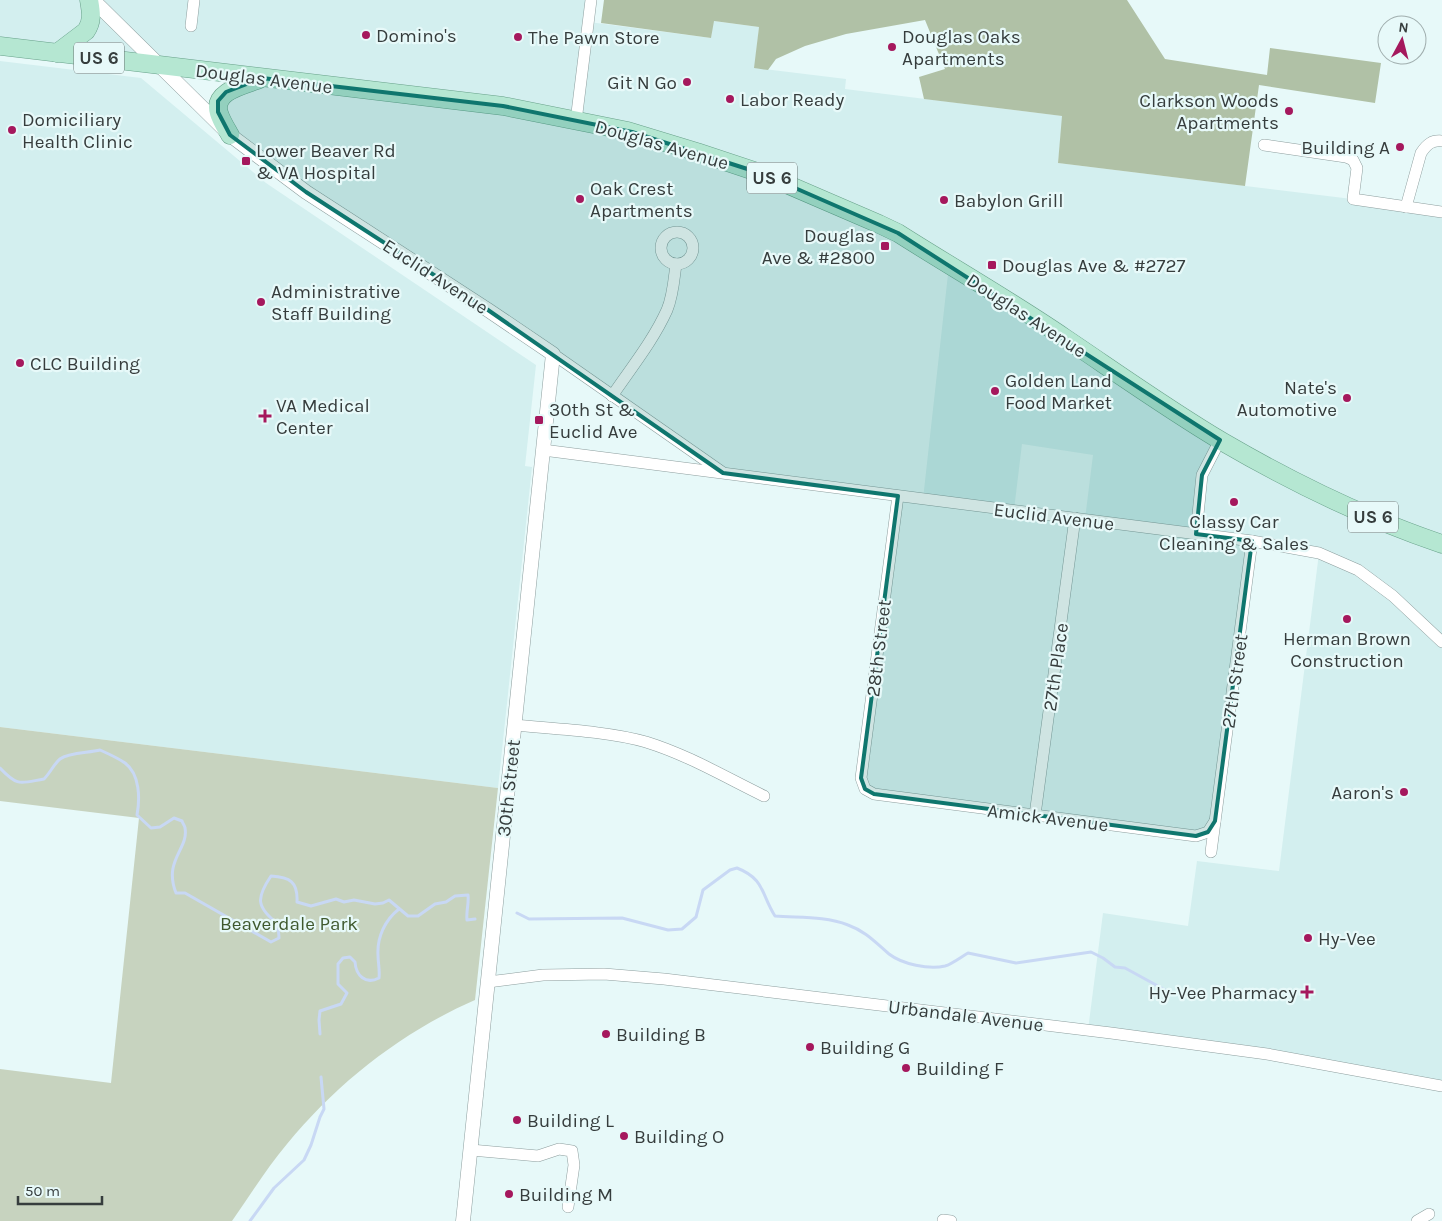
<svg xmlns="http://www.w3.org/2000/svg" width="1442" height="1221" font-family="Karla,sans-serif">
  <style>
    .built { fill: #d3efef }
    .green { fill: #c7d3bf }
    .forest { fill: #b0c1a6 }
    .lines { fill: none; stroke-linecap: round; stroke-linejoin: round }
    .stream { stroke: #c8d8f4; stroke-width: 3 }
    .minor-casing { stroke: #8d9e9e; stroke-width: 12 }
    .tertiary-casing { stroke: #8d9e9e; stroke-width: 15 }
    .primary-casing { stroke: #68a18a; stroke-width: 19 }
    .minor { stroke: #fff; stroke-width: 11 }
    .tertiary { stroke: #fff; stroke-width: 14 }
    .primary { stroke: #b5e7d2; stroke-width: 18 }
    .marked { fill: #0f766e; fill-opacity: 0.2; stroke: #0f766e; stroke-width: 4; stroke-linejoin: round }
    .poi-dot { fill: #a5185d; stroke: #e7f9f9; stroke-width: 2 }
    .labels { text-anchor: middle; stroke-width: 4.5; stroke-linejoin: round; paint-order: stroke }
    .shield { fill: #e7f9f9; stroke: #6b7575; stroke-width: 1 }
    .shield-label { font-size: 18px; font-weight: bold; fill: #363d3d }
    .poi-label { font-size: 19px; fill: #363d3d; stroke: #e7f9f9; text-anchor: start }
    .street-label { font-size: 19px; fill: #363d3d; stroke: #e7f9f9 }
    .park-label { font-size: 19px; fill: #3f592e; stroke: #e7f9f9 }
  </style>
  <rect width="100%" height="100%" fill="#e7f9f9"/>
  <!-- built -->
  <g class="built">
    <path d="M 0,0 L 93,0 L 99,6 L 105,0 L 591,0 L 589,22 L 711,38 L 713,21 L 759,27 L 755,68 L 846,79 L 845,89 L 1063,116 L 1058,163 L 1352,199 L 1442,212 L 1442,1086 L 1088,1030 L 1103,913 L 1188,926 L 1197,861 L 1279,871 L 1319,553 L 1085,519 L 1093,455 L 1022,444 L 1014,510 L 923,499 L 949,265 L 898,233 L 632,132 L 0,46 Z"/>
    <path d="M 0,61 L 141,78 L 266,183 L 536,365 L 525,466 L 532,467 L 498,788 L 0,727 Z"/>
  </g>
  <!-- green -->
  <path class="green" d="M 0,727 L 498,788 L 475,1000 C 402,1032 338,1082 287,1144 C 267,1168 250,1195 232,1221 L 0,1221 L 0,1069 L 111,1083 L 139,818 L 0,801 Z"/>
  <!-- forest -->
  <path class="forest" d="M 604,0 L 1127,0 L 1165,59 L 1267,75 L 1270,48 L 1381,63 L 1375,103 L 1259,85 L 1245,186 L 1058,163 L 1062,116 L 924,99 L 919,77 L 945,69 L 925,20 L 846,34 L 805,46 L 776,59 L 768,70 L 754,68 L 759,27 L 714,21 L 711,38 L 601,23 Z"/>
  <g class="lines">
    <!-- stream -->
    <g class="stream">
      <path d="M 0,768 C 18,787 20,783 44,779 C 50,773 54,764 60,759 C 69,752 89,753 100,750 C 109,754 118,758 125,763 C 140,774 140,799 137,815 L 151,828 L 160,827 L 174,818 L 182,821 C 183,824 185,826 185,828 C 189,849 163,860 176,893 L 185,893 L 271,942 L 279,938 L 278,924 C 256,907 256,898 271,876 C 290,877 298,882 297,902 L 311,906 L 336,899 L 344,902 L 354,900 L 375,904 L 383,903 L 389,900 L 408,916 L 418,916 L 435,904 L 446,902 L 455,896 L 468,895 C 469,904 466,911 467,920 L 475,919"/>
      <path d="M 517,913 L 529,919 L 622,918 L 668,930 L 682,929 L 696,917 L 703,890 L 730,870 L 737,868 C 765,879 761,894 775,916 C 799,918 825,916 848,925 C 865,931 875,942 889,954 C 902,964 929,970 945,966 C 952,964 961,957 968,953 L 1016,963 L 1091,952 L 1103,958 L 1115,967 L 1125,968 L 1167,991"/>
      <path d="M 320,1034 L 319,1020 L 320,1011 L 341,1004 L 347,993 L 338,984 L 338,964 L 343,958 L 350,957 L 355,962 C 356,975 365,985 379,978 C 380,970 378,963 378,955 C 377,937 385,920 399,909"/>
      <path d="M 250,1221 L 274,1188 L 304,1160 L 311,1145 L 320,1117 L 324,1109 L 321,1077"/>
    </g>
    <!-- minor casing -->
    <g class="minor-casing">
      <g id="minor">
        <path d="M 191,26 L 194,0"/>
        <path d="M 576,121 L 591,0"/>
        <path d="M 1264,145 L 1346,157 L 1353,160 L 1357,168 L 1353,199 L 1442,212"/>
        <path d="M 1406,207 L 1421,153 C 1427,144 1432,140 1442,141"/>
        <circle cx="677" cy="248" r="16"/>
        <path d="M 553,354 L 722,472"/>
        <path d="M 612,396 C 631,368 653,341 667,310 C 673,296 674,279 676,264"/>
        <path d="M 543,450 L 1252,541 L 1319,553 L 1358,570 L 1393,596 L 1442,642"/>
        <path d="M 898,496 L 861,778 L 865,789 L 874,794 L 1196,836 L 1208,832 L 1215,821"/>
        <path d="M 1196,534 L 1202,475 L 1220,440"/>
        <path d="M 514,725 C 555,729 607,731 646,742 C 688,755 725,777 764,796"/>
        <path d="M 1035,815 L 1075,518"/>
        <path d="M 1211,852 L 1252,541"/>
        <path d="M 488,982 L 543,975 L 604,974 L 664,979 L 1111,1033 L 1267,1054 L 1442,1086"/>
        <path d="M 471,1150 L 538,1156 L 559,1149 L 572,1151 L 574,1165 L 568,1207"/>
        <path d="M 943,1220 L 951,1221"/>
        <path d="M 1417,1221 L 1429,1214"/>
      </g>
    </g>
    <!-- tertiary casing -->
    <g class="tertiary-casing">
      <path id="tertiary" d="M 93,0 L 230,135 L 306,192 L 488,310 L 553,354 L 463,1221"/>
    </g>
    <!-- primary casing -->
    <g class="primary-casing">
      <g id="primary">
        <path d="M 0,46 L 503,106 L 628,131 L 697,152 L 763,174 L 879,224 L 898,233 C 953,268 1011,301 1065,338 C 1117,373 1169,410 1223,442 C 1290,481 1368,519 1442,544"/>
        <path d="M 57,53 L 86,31 C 93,21 91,12 89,0"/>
        <path d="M 230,135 C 226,128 221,120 219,113 C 212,91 245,85 260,79"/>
      </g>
    </g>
    <!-- minor -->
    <use href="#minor" class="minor"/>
    <!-- tertiary -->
    <use href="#tertiary" class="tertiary"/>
    <!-- primary -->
    <use href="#primary" class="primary"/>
  </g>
  <!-- marked area -->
  <path class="marked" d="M 262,78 L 503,106 L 632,132 L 763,174 L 898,233 L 1220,440 L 1202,475 L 1196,534 L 1252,541 L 1215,821 L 1208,832 L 1196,836 L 874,794 L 865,789 L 861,778 L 898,496 L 723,473 L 488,310 L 306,192 L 230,135 L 218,112 L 218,101 L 226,92 Z"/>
  <!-- markers -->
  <g class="poi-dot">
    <circle cx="366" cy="35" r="5"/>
    <circle cx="518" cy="37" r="5"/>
    <circle cx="892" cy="47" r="5"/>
    <circle cx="687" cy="82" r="5"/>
    <circle cx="730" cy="99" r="5"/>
    <circle cx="1289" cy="111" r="5"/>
    <circle cx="12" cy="130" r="5"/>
    <circle cx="1400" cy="147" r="5"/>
    <rect x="241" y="156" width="10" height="10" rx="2.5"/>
    <circle cx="580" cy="199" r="5"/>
    <circle cx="944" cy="200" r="5"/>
    <rect x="880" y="241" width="10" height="10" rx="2.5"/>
    <rect x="987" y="260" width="10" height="10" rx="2.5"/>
    <circle cx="261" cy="302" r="5"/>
    <circle cx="20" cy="363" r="5"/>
    <circle cx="995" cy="391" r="5"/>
    <circle cx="1347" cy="398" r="5"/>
    <path d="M262.5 408.5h5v5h5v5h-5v5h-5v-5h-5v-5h5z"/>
    <rect x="534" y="415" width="10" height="10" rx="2.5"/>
    <circle cx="1234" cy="502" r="5"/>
    <circle cx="1347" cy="619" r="5"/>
    <circle cx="1404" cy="792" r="5"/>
    <circle cx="1308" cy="938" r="5"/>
    <path d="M1304.5 984.5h5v5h5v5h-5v5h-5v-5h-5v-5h5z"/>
    <circle cx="606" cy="1034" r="5"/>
    <circle cx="810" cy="1047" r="5"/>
    <circle cx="906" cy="1068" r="5"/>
    <circle cx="517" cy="1120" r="5"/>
    <circle cx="624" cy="1136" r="5"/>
    <circle cx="509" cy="1194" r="5"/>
  </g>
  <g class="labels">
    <!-- shield labels -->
    <g class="shield">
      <rect x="74" y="42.5" width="50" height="31" rx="4"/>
      <rect x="747" y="162.5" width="50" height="31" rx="4"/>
      <rect x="1348" y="501.5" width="50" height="31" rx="4"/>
    </g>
    <g class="shield-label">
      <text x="99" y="64">US 6</text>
      <text x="772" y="184">US 6</text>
      <text x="1373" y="523">US 6</text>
    </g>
    <!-- poi labels -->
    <g class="poi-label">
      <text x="376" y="42">Domino's</text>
      <text x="902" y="43">Douglas Oaks<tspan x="902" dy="22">Apartments</tspan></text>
      <text x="528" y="44">The Pawn Store</text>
      <text x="677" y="89" text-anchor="end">Git N Go</text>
      <text x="740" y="106">Labor Ready</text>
      <text x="1279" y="107" text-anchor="end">Clarkson Woods<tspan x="1279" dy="22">Apartments</tspan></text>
      <text x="22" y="126">Domiciliary<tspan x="22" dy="22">Health Clinic</tspan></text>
      <text x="1390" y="154" text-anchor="end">Building A</text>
      <text x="256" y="157">Lower Beaver Rd<tspan x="256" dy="22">&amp; VA Hospital</tspan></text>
      <text x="590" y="195">Oak Crest<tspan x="590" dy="22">Apartments</tspan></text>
      <text x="954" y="207">Babylon Grill</text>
      <text x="875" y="242" text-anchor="end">Douglas<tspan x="875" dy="22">Ave &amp; #2800</tspan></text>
      <text x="1002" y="272">Douglas Ave &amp; #2727</text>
      <text x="271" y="298">Administrative<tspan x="271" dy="22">Staff Building</tspan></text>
      <text x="30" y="370">CLC Building</text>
      <text x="1005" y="387">Golden Land<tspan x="1005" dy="22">Food Market</tspan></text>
      <text x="1337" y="394" text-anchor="end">Nate's<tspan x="1337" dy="22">Automotive</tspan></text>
      <text x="276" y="412">VA Medical<tspan x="276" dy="22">Center</tspan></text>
      <text x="549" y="416">30th St &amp;<tspan x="549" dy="22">Euclid Ave</tspan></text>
      <text x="1234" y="528" text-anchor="middle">Classy Car<tspan x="1234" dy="22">Cleaning &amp; Sales</tspan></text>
      <text x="1347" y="645" text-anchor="middle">Herman Brown<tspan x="1347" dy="22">Construction</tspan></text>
      <text x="1394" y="799" text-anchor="end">Aaron's</text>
      <text x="1318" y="945">Hy-Vee</text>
      <text x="1297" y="999" text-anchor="end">Hy-Vee Pharmacy</text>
      <text x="616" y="1041">Building B</text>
      <text x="820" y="1054">Building G</text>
      <text x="916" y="1075">Building F</text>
      <text x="527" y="1127">Building L</text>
      <text x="634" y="1143">Building O</text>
      <text x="519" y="1201">Building M</text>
    </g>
    <!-- street labels -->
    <g class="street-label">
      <text transform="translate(264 78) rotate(7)" y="7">Douglas Avenue</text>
      <text transform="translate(662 144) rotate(16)" y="7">Douglas Avenue</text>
      <text transform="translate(436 276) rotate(33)" y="7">Euclid Avenue</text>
      <text transform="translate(1027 315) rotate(33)" y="7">Douglas Avenue</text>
      <text transform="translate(1054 516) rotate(7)" y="7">Euclid Avenue</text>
      <text transform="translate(878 648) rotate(-83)" y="7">28th Street</text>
      <text transform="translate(1055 667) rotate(-82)" y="7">27th Place</text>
      <text transform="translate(1234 681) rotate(-82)" y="7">27th Street</text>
      <text transform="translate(508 788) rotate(-84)" y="7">30th Street</text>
      <text transform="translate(1048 817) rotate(7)" y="7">Amick Avenue</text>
      <text transform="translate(966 1015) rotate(7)" y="7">Urbandale Avenue</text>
    </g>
    <!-- park labels -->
    <g class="park-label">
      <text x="289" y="930">Beaverdale Park</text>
    </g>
  </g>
  <!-- north arrow -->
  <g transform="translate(1402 40) rotate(7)"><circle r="24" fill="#e7f9f9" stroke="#a0aeae"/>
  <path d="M0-4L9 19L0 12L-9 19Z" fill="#a5185d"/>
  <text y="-8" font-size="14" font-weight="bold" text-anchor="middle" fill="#363d3d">N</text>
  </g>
  <!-- scale -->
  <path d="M18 1196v8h84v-8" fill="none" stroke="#363d3d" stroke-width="2.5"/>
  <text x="25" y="1196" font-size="15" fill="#363d3d" stroke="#e7f9f9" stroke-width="4" paint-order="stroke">50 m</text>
</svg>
